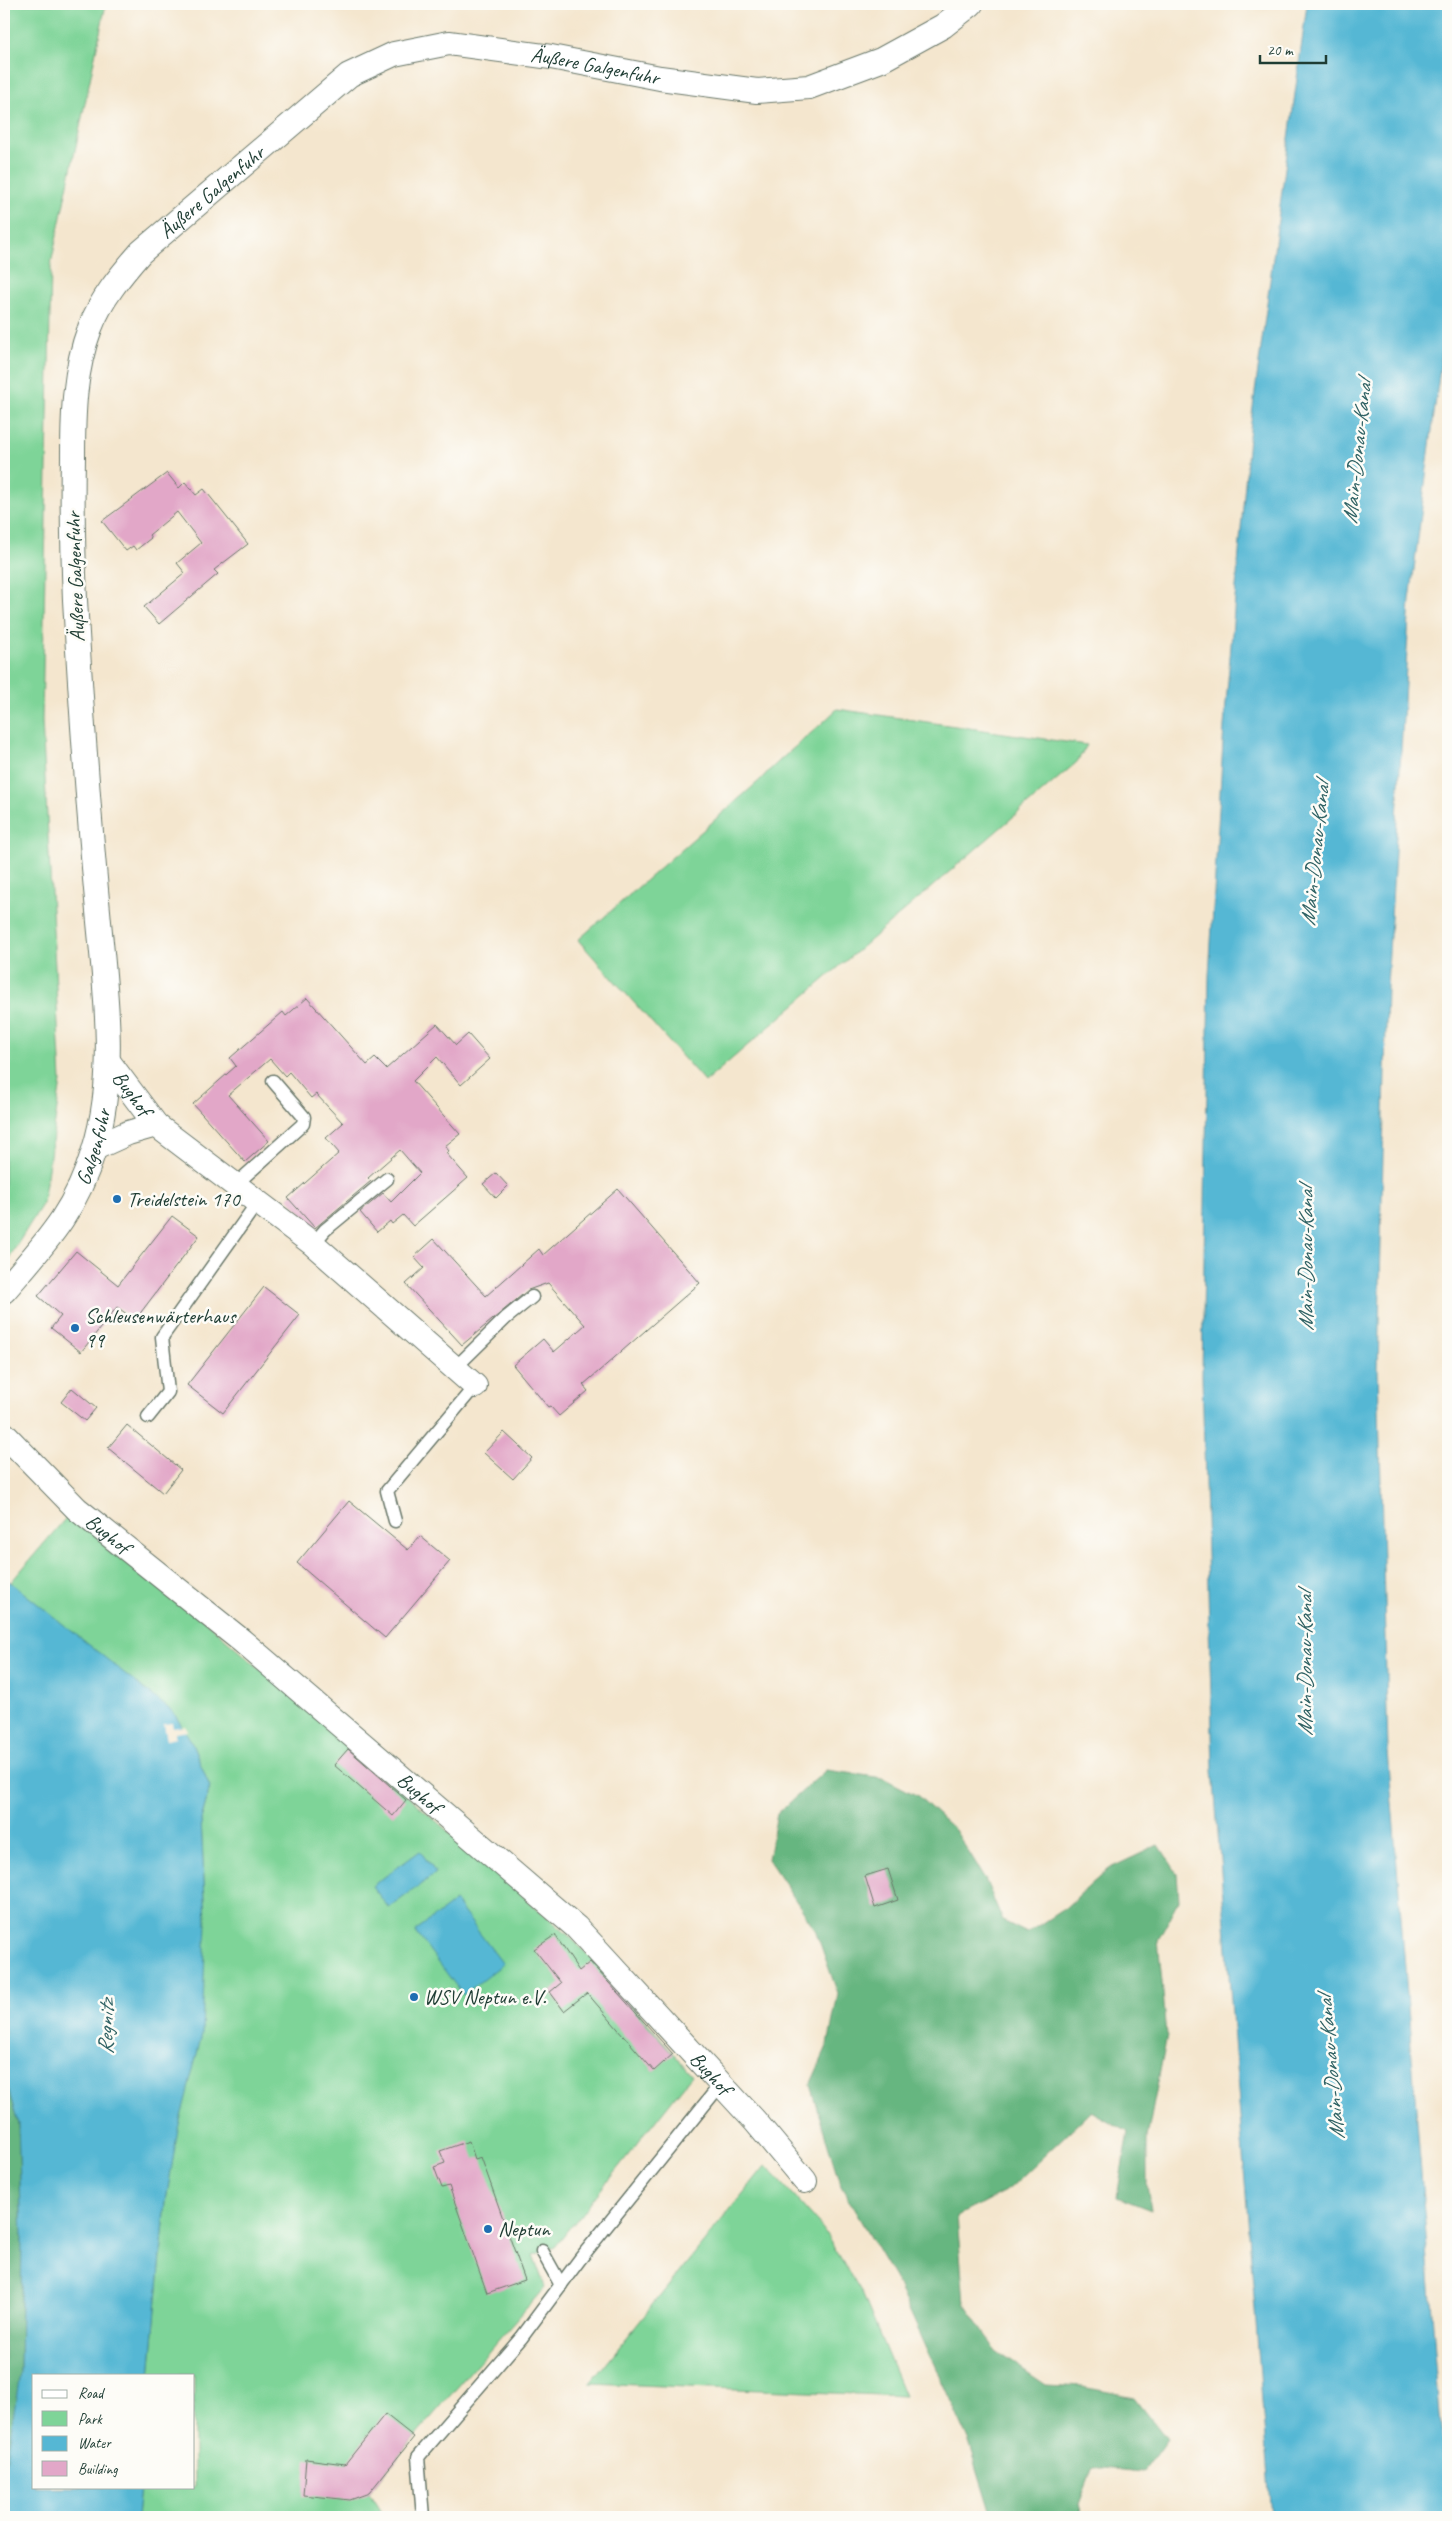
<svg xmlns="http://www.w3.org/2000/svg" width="1452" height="2521" font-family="Caveat,sans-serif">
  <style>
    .green { fill: #7ed498; stroke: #4e8866 }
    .forest { fill: #66b680; stroke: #427a5a }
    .water { fill: #55b7d4; stroke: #3a7a84 }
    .pier { fill: #f4e6ce }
    .building { fill: #e2a7c8 }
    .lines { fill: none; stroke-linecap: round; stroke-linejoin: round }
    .service-casing { stroke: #6a786a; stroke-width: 15 }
    .minor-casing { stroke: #6a786a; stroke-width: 26 }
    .service { stroke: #fff; stroke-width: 12 }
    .minor { stroke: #fff; stroke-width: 24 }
    .poi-dot { fill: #1f6fb2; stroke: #fdfcf7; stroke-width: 2 }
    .labels { text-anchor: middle; stroke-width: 5; stroke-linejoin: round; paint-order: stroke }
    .street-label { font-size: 21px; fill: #1f3d34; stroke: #fdfcf7 }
    .poi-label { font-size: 21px; fill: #1f3d34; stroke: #fdfcf7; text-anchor: start }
    .water-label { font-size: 22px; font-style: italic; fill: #2f6264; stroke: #fdfcf7 }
  </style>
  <rect width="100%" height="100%" fill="#fdfcf7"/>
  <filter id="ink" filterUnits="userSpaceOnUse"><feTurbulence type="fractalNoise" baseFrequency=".02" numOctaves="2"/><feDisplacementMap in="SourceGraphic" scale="10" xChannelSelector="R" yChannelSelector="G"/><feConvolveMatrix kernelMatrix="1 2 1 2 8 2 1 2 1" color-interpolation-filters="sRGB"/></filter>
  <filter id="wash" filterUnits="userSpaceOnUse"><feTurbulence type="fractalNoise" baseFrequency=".0096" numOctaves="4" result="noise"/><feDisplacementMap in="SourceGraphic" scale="20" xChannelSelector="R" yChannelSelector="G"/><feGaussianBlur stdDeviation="1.12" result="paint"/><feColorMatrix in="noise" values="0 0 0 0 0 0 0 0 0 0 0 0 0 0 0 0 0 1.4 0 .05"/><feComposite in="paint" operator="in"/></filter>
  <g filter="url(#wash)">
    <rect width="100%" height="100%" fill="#f4e6ce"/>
    <!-- green -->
    <g class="green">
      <path d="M 4,4 L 106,4 L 51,264 L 42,721 L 61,1081 L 43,1203 L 4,1266 Z"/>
      <path d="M 837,709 L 1087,745 L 1077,762 L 705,1082 L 578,940 L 759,781 C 783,755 812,734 837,709 Z"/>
      <path d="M 71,1512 L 169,1590 L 568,1935 L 593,1960 L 692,2075 L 555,2247 L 533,2255 L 545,2287 L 414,2437 L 369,2493 L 384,2517 L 137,2517 L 140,2487 L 194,2487 L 194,2375 L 150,2375 L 166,2201 L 206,1921 L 201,1820 L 210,1787 L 11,1582 Z"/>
      <path d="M 766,2165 L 823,2229 L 862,2293 L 905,2396 L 590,2383 Z"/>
    </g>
    <!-- forest -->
    <g class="forest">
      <path d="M 826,1770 L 883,1778 L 918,1796 L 955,1830 L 985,1879 L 1003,1921 L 1027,1933 L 1065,1908 L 1108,1869 L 1159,1845 L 1177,1873 L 1179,1901 L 1158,1940 L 1167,2035 L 1147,2138 L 1147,2186 L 1151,2210 L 1117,2197 L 1128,2132 L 1091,2111 L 1009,2189 L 957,2216 L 964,2303 L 996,2351 L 1046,2385 L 1083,2387 L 1134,2397 L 1167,2439 L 1143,2472 L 1093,2467 L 1079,2503 L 1082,2517 L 992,2517 L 968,2439 L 896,2281 L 841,2187 L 810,2085 L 828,2045 L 838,1994 L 815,1929 L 768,1859 L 777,1814 Z"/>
      <path d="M 4,2074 L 18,2124 L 22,2236 L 20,2376 L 4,2476 Z"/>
    </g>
    <!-- water -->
    <g class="water">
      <path d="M 1307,4 L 1448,4 L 1448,306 L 1410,600 L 1387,986 L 1378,1370 L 1388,1751 L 1448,2517 L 1271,2517 L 1213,1769 L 1202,1375 L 1209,976 L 1224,726 L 1249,437 Z"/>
      <path d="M 4,1577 L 173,1712 L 190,1739 L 210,1787 L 201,1820 L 206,1921 L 202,2034 L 178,2129 L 166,2201 L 150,2375 L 34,2375 L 34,2487 L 140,2487 L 137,2517 L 4,2517 L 4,2476 L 20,2373 L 22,2236 L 18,2124 L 4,2074 Z"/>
      <path d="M 420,1851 L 436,1873 L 389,1908 L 372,1886 Z"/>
      <path d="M 455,1901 L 503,1964 L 463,1995 L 415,1931 Z"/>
    </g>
    <!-- pier -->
    <path class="pier" d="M 172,1723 L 173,1728 L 185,1726 L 188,1731 L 175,1733 L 175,1738 L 167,1740 L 164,1724 Z"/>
    <g id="blocks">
      <!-- building -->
      <g class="building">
        <path d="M 167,473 L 179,488 L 185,482 L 196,495 L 204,489 L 248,544 L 214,570 L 218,574 L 159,624 L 144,607 L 185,573 L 177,563 L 201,543 L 177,512 L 149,535 L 151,538 L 136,550 L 133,546 L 126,551 L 102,521 Z"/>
        <path d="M 307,998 L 367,1065 L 375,1058 L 386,1069 L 437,1024 L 456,1045 L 468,1034 L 490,1059 L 461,1085 L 437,1057 L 413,1081 L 460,1134 L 445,1146 L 449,1151 L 446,1153 L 468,1178 L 413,1226 L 403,1215 L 392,1224 L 390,1221 L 377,1232 L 360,1212 L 383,1193 L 391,1202 L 420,1173 L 400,1150 L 368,1178 L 371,1181 L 315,1228 L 288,1198 L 339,1153 L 326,1138 L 343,1123 L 316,1094 L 311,1098 L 289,1072 L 285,1076 L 270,1059 L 228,1095 L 269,1141 L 245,1162 L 193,1104 L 236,1066 L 230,1058 L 283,1012 L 286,1016 Z"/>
        <path d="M 496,1173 L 508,1186 L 496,1198 L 483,1184 Z"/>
        <path d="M 618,1189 L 700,1283 L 583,1385 L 588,1391 L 559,1416 L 550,1406 L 548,1407 L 513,1365 L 543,1339 L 554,1352 L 585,1325 L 548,1283 L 528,1290 L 462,1345 L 406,1284 L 424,1268 L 414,1257 L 434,1239 L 486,1296 L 539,1249 L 543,1255 Z"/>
        <path d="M 172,1216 L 199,1236 L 135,1320 L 117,1307 L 81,1352 L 51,1328 L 61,1316 L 38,1296 L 76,1251 L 118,1285 Z"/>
        <path d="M 264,1287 L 300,1315 L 223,1413 L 187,1385 Z"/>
        <path d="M 72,1388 L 96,1408 L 85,1421 L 61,1402 Z"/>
        <path d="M 127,1425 L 181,1470 L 163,1493 L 108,1448 Z"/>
        <path d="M 504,1432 L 532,1458 L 513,1479 L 484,1453 Z"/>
        <path d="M 349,1501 L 408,1550 L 420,1536 L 450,1561 L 385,1638 L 297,1563 Z"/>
        <path d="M 348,1749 L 406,1800 L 393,1816 L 334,1765 Z"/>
        <path d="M 888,1869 L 898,1900 L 875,1908 L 865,1876 Z"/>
        <path d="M 555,1935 L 579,1971 L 590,1962 L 673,2054 L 654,2071 L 587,1993 L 564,2011 L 550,1992 L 561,1983 L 534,1949 Z"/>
        <path d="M 469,2141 L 475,2159 L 481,2157 L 525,2280 L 487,2293 L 449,2186 L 442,2188 L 434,2167 L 445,2163 L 440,2151 Z"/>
        <path d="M 385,2414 L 414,2437 L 369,2493 L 350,2500 L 303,2495 L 306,2459 L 345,2464 Z"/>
      </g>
    </g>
  </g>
  <g filter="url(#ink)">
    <use href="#blocks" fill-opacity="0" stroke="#6a786a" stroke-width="1"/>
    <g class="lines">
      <!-- service casing -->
      <g class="service-casing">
        <g id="service">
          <path d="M 235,1185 L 303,1124 L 304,1117 L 273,1081"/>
          <path d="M 313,1244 L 325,1230 L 387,1179"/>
          <path d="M 455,1368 L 506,1318 L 532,1297"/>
          <path d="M 148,1417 L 168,1392 L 162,1337 L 257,1203"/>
          <path d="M 395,1521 L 387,1491 L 475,1386"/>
          <path d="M 542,2251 L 561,2285"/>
          <path d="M 423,2517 L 418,2457 L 522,2337 L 580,2259 L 721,2084"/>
        </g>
      </g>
      <!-- minor casing -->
      <g class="minor-casing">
        <g id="minor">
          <path id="s1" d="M 108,1061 L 156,1125 L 313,1244 L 475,1386"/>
          <path d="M 95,1148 L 128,1133 L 156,1125"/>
          <path id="s2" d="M 4,1291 C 46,1242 75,1213 94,1150 C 118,1073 105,989 98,911 C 88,807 81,704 75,600 C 73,552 72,505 73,458 C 73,414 74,370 90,328 C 101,299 121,275 141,252 L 349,75 L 394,54 L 449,43 L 551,57 L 660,78 L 757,91 L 809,87 L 881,60 L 943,26 L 971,4"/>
          <path id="s3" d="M 4,1434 L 77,1509 L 242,1641 L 576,1927 L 755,2121 L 805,2181"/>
        </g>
      </g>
      <!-- service -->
      <use href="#service" class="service"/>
      <!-- minor -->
      <use href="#minor" class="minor"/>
    </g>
  </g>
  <!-- markers -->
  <g class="poi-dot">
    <circle cx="117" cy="1199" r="5"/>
    <circle cx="75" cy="1328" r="5"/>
    <circle cx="414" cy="1997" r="5"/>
    <circle cx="488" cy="2229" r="5"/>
  </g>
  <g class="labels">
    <!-- street labels -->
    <g class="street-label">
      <text dy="7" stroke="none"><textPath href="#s2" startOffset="1614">Äußere Galgenfuhr</textPath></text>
      <text dy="7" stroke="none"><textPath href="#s2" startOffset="1180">Äußere Galgenfuhr</textPath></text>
      <text transform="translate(75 577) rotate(-92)" y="7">Äußere Galgenfuhr</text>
      <text dy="7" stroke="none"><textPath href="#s1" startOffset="40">Bughof</textPath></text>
      <text dy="7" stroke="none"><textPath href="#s2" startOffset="172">Galgenfuhr</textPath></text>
      <text dy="7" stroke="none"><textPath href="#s3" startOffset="144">Bughof</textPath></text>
      <text dy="7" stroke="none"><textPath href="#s3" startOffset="549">Bughof</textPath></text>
      <text dy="7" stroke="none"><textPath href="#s3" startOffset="954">Bughof</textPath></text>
    </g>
    <!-- poi labels -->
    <g class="poi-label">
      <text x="127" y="1206">Treidelstein 170</text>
      <text x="85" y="1323">Schleusenwärterhaus<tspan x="85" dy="24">99</tspan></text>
      <text x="424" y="2004">WSV Neptun e.V.</text>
      <text x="498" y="2236">Neptun</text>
    </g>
    <!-- water labels -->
    <g class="water-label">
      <text transform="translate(1356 452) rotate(-84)" y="8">Main-Donau-Kanal</text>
      <text transform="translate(1314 854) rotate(-84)" y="8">Main-Donau-Kanal</text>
      <text transform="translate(1305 1259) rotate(-90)" y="8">Main-Donau-Kanal</text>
      <text transform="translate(1304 1664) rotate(-90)" y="8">Main-Donau-Kanal</text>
      <text transform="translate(105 2027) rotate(-89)" y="8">Regnitz</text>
      <text transform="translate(1330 2068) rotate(-95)" y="8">Main-Donau-Kanal</text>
    </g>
  </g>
  <!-- margin -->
  <rect width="1452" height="2521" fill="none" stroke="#fdfcf7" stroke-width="20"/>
  <!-- legend -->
  <rect x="32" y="2374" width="162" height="115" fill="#fdfcf7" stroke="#a4b0a9"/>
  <rect x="42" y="2390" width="25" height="8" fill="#ffffff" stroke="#a4b0a9"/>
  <text x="78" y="2398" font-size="15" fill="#1f3d34">Road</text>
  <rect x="42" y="2411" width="25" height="15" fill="#7ed498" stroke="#a4b0a9"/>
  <text x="78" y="2424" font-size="15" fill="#1f3d34">Park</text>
  <rect x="42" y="2436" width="25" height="15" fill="#55b7d4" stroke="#a4b0a9"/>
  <text x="78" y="2448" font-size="15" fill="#1f3d34">Water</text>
  <rect x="42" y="2461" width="25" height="15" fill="#e2a7c8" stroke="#a4b0a9"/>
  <text x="78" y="2474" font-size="15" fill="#1f3d34">Building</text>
  <!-- scale -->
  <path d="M1260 55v8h66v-8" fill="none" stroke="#1f3d34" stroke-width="2.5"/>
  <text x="1267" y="55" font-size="15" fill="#1f3d34" stroke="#fdfcf7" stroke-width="4" paint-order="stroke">20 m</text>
</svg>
